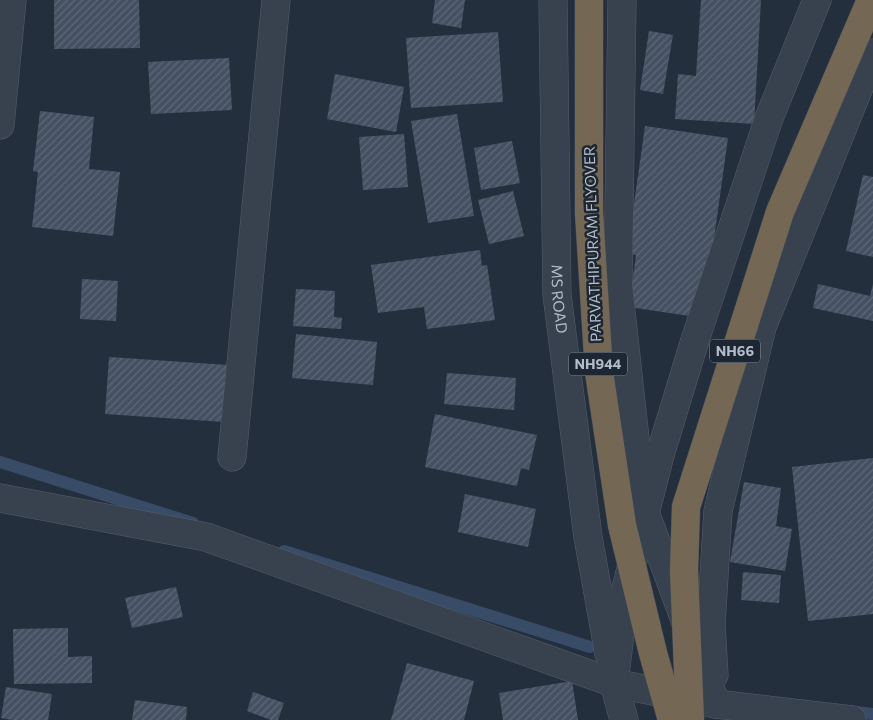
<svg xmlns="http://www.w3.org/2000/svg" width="873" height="720" font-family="Commissioner,sans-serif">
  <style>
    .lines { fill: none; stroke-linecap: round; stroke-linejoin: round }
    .stream { stroke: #394c67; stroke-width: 12 }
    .building { fill: url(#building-hatch) }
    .minor-casing { stroke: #565f6c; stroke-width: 29 }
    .minor { stroke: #38414e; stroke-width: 28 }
    .highway-bridge-casing { stroke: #434c59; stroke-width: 29; stroke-linecap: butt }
    .highway-bridge { stroke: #746855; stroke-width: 28 }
    .labels { text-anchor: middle; stroke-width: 5; stroke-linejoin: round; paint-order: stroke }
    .shield { fill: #1d2633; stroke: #878f9c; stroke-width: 1 }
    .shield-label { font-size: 14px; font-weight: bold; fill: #b4bcc9 }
    .street-label { font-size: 15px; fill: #b4bcc9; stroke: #1d2633 }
  </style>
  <defs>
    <pattern id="building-hatch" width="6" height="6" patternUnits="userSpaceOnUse" patternTransform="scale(1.25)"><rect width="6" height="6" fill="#455162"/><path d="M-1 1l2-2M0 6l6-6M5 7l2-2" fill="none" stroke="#5d6877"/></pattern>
  </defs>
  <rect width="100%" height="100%" fill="#242f3e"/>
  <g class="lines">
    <!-- stream -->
    <g class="stream">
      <path d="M 0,462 L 193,523"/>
      <path d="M 284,551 L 590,647"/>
      <path d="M 847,711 L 873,714"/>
    </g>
  </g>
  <!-- building -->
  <g class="building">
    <path d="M 54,0 L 139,0 L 140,48 L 54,49 Z"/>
    <path d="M 435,0 L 465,0 L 461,28 L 432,23 Z"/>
    <path d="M 701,0 L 761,0 L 754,124 L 675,119 L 678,74 L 696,76 Z"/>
    <path d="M 649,31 L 673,35 L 663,94 L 640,90 Z"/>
    <path d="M 498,32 L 503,102 L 411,108 L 406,38 Z"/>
    <path d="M 229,58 L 232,110 L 151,114 L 148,62 Z"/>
    <path d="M 335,74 L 404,87 L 396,132 L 327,119 Z"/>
    <path d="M 40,111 L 94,117 L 89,169 L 120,172 L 113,236 L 32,227 L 38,172 L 33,171 Z"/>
    <path d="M 457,114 L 474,216 L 428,223 L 411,121 Z"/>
    <path d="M 645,126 L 728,138 L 703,318 L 629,307 L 636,255 L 627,254 Z"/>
    <path d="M 404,134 L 408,187 L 363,190 L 359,137 Z"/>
    <path d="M 512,141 L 520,183 L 481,190 L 474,148 Z"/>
    <path d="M 863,175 L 873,177 L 873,257 L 846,251 Z"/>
    <path d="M 513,191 L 524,236 L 489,244 L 478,200 Z"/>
    <path d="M 480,250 L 482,266 L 487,265 L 495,320 L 427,329 L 424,307 L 378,313 L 371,265 Z"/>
    <path d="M 82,279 L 118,281 L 116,321 L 80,319 Z"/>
    <path d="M 818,284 L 870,296 L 873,284 L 873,321 L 813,308 Z"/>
    <path d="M 296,289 L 335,291 L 334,317 L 342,318 L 341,329 L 293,326 Z"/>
    <path d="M 296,334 L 377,342 L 373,385 L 292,378 Z"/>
    <path d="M 109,357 L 228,365 L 224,422 L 105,414 Z"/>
    <path d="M 447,373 L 516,378 L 514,410 L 444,404 Z"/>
    <path d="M 435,414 L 537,435 L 529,470 L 521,468 L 517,486 L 425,467 Z"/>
    <path d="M 873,458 L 873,614 L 808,621 L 792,467 Z"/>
    <path d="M 744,482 L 781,488 L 776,526 L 792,529 L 785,571 L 730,562 Z"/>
    <path d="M 465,494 L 536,509 L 528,547 L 458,532 Z"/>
    <path d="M 743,572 L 781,575 L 779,603 L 741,600 Z"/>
    <path d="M 176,587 L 183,617 L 132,628 L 125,598 Z"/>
    <path d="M 68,628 L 68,657 L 92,656 L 92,683 L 14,684 L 13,629 Z"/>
    <path d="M 407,663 L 474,681 L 464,720 L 391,720 Z"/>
    <path d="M 572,681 L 578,720 L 503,720 L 499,693 Z"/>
    <path d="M 6,687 L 52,694 L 48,720 L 12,720 L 1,718 Z"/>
    <path d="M 253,692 L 284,703 L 278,720 L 271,720 L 247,711 Z"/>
    <path d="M 135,700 L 187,707 L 186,720 L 132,720 Z"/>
  </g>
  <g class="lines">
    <!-- minor casing -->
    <g class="minor-casing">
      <g id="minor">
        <path id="s1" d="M 553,0 L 557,295 L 588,537 L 609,654"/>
        <path d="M 622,0 L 618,284 L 637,457 L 645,512 L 716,704"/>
        <path d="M 0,125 L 12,0"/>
        <path d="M 232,457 L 276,0"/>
        <path d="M 0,498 L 206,537 L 614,683 L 716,704 L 852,720"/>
        <path d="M 714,675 L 711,624 L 718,511 L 762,327 L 873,53"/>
        <path d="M 624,720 L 614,683 L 625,592 L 660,455 L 695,340 L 769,118 L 817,0"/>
      </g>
    </g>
    <!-- minor -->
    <use href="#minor" class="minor"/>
    <!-- highway-bridge casing -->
    <g class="highway-bridge-casing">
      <g id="highway-bridge">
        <path d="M 589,0 L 589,213 L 599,372 L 622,525 L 653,653 L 672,720"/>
        <path d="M 690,720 L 684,571 L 686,507 L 780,212 L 871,0"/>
      </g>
    </g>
    <!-- highway-bridge -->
    <use href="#highway-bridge" class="highway-bridge"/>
  </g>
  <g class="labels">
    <!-- shield labels -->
    <g class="shield">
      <rect x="710" y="339.5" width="50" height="23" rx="4"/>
      <rect x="569" y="352.5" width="58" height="23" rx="4"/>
    </g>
    <g class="shield-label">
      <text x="735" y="356">NH66</text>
      <text x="598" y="369">NH944</text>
    </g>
    <!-- street labels -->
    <g class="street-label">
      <text transform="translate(593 244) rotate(-92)" y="5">PARVATHIPURAM FLYOVER</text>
      <text dy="5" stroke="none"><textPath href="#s1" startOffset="299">MS ROAD</textPath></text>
    </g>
  </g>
</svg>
